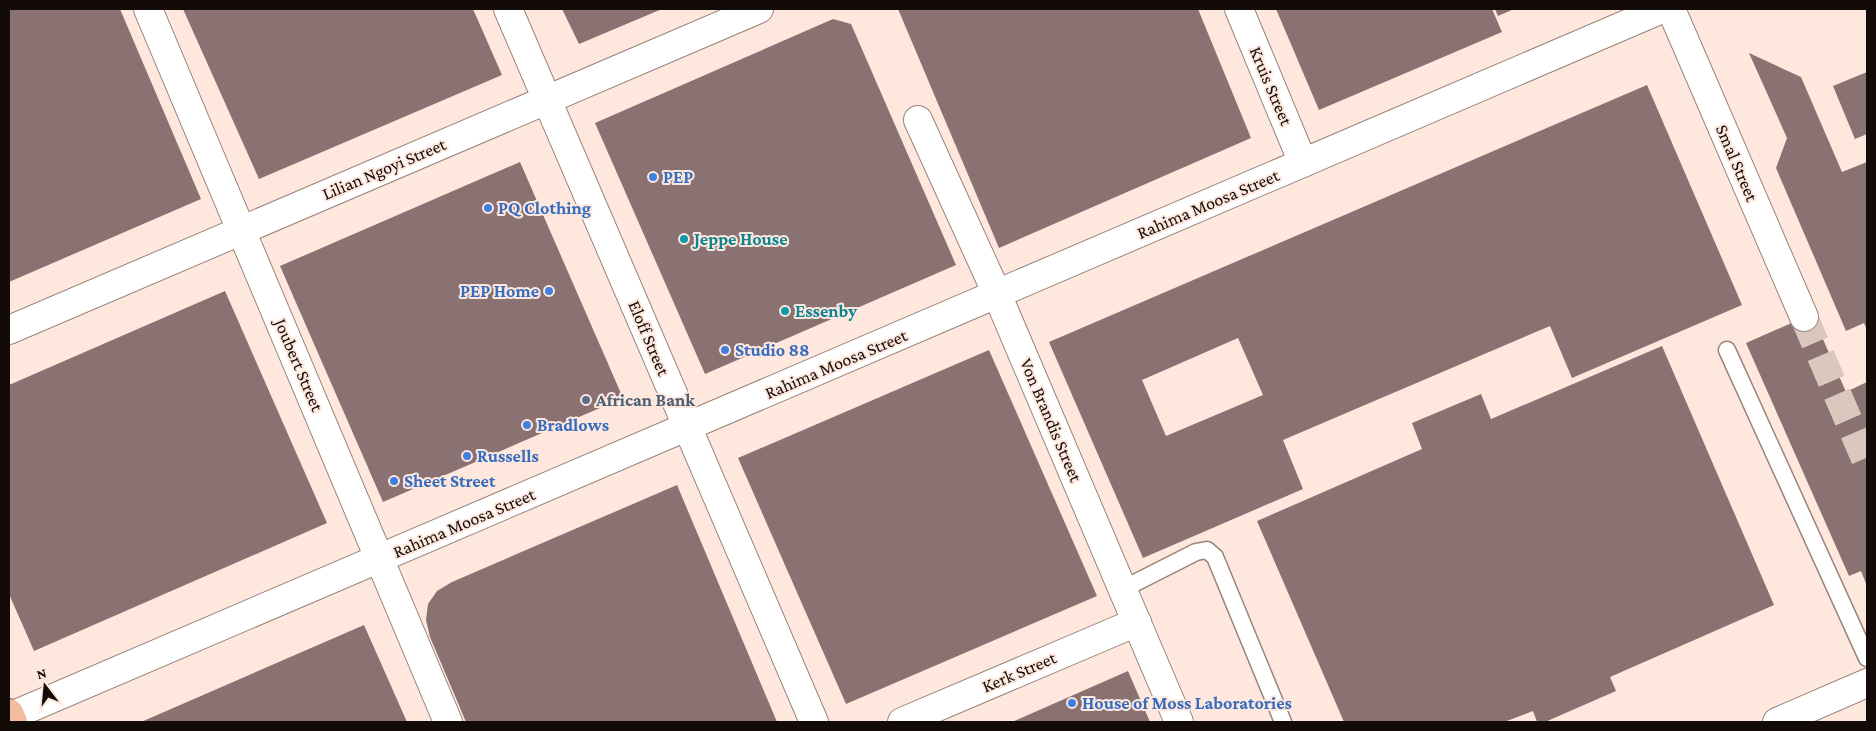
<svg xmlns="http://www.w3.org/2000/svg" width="1876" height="731" font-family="'Crimson Pro',serif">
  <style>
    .building { fill: #897271; fill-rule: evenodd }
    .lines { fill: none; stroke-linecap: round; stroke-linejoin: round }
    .street-tunnel { stroke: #dbc7be; stroke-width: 28; stroke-dasharray: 28 14; stroke-linecap: butt }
    .lane-casing { stroke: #98847b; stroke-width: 19 }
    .street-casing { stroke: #98847b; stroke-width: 30 }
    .secondary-casing { stroke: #98847b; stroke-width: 30 }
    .primary-casing { stroke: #9f6141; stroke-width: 30 }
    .lane { stroke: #fff; stroke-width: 16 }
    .street { stroke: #fff; stroke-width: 28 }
    .secondary { stroke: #fff; stroke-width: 28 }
    .primary { stroke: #f3bc9f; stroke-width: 28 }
    .shop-dot { fill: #3f7fe0; stroke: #fee8de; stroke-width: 2 }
    .culture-dot { fill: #0f9aa8; stroke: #fee8de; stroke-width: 2 }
    .service-dot { fill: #5c6f8a; stroke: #fee8de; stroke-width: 2 }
    .labels { text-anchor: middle; stroke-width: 4; stroke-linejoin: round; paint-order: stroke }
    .street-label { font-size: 18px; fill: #120b08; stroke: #fee8de }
    .shop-label { font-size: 18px; font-weight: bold; fill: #366cbe; stroke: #fee8de; text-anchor: start }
    .culture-label { font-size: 18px; font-weight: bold; fill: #0d838f; stroke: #fee8de; text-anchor: start }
    .service-label { font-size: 18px; font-weight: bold; fill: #4e5e75; stroke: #fee8de; text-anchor: start }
  </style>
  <rect width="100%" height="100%" fill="#fee8de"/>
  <!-- building -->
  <g class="building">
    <path d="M 9,9 L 120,9 L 201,199 L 9,282 Z"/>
    <path d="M 183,9 L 473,9 L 502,75 L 259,179 Z"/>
    <path d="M 562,9 L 662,9 L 579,44 Z"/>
    <path d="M 898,9 L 1198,9 L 1251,138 L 999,248 Z"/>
    <path d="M 1276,9 L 1492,9 L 1502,32 L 1319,110 Z"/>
    <path d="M 1495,9 L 1514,9 L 1498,16 Z"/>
    <path d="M 833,19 L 851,24 L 956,265 L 705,374 L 595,123 Z"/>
    <path d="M 1749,53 L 1801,77 L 1842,172 L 1867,162 L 1867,330 L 1864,323 L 1846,331 L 1776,168 L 1787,138 Z"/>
    <path d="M 1867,72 L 1867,134 L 1855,139 L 1833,86 Z"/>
    <path d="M 1647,85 L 1742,305 L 1572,378 L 1550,326 L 1283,440 L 1303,489 L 1143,558 L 1049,342 ZM 1238,338 L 1263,395 L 1166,436 L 1142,380 Z"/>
    <path d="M 520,162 L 623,398 L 383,502 L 280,266 Z"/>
    <path d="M 225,291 L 327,523 L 34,651 L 9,594 L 9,385 Z"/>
    <path d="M 1812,314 L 1846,392 L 1867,382 L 1867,586 L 1861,571 L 1849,576 L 1746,343 Z"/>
    <path d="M 1662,346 L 1774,605 L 1610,677 L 1616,691 L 1545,722 L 1537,722 L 1533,711 L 1504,722 L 1344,722 L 1257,521 L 1422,449 L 1412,423 L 1481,394 L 1491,419 Z"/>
    <path d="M 989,350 L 1097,596 L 846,704 L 738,458 Z"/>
    <path d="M 677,485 L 777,722 L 466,722 L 430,637 L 426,620 L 428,604 L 437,591 L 452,582 Z"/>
    <path d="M 364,625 L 407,722 L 141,722 Z"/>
    <path d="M 1128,671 L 1150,722 L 1012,722 Z"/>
  </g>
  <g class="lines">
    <!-- street-tunnel -->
    <path class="street-tunnel" d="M 1804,317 L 1867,463"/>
    <!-- lane casing -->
    <g class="lane-casing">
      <g id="lane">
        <path d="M 1727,350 L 1867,658"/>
        <path d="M 1123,589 L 1196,552 L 1207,550 L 1215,557 L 1283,722"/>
      </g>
    </g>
    <!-- street casing -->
    <g class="street-casing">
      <g id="street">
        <path d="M 148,9 L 448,722"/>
        <path d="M 508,9 L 814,722"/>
        <path d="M 1239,9 L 1303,163"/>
        <path d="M 1671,9 L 1804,317"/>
        <path d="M 918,120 L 997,294 L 1179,722"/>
        <path d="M 902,722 L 1137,622"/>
        <path d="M 1777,722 L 1867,683"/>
      </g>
    </g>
    <!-- secondary casing -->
    <g class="secondary-casing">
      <g id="secondary">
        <path d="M 9,330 L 759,9"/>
        <path d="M 9,717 L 1662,9"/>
      </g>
    </g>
    <!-- primary casing -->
    <g class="primary-casing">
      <path id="primary" d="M 9,713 L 13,722"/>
    </g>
    <!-- lane -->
    <use href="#lane" class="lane"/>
    <!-- street -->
    <use href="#street" class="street"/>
    <!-- secondary -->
    <use href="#secondary" class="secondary"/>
    <!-- primary -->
    <use href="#primary" class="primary"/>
  </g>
  <!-- markers -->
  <g class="shop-dot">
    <circle cx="653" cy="177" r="5"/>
    <circle cx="488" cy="208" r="5"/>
    <circle cx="549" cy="291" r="5"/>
    <circle cx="725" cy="350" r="5"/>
    <circle cx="527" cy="425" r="5"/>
    <circle cx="467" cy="456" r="5"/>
    <circle cx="394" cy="481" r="5"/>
    <circle cx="1072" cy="703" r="5"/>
  </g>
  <g class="culture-dot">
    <circle cx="684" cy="239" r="5"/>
    <circle cx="785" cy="311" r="5"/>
  </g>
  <circle class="service-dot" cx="586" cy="400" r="5"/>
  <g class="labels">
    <!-- street labels -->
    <g class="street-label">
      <text transform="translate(1271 86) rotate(67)" y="6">Kruis Street</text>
      <text transform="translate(1737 163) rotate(67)" y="6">Smal Street</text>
      <text transform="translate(384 169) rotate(-23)" y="6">Lilian Ngoyi Street</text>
      <text transform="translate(1208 204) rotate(-23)" y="6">Rahima Moosa Street</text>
      <text transform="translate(649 338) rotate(67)" y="6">Eloff Street</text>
      <text transform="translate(836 364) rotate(-23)" y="6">Rahima Moosa Street</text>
      <text transform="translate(299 365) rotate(67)" y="6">Joubert Street</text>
      <text transform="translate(1051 420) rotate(67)" y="6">Von Brandis Street</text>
      <text transform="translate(464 523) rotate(-23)" y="6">Rahima Moosa Street</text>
      <text transform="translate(1019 672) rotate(-23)" y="6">Kerk Street</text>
    </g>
    <!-- shop labels -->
    <g class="shop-label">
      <text x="663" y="183">PEP</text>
      <text x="498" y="214">PQ Clothing</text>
      <text x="539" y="297" text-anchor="end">PEP Home</text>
      <text x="735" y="356">Studio 88</text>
      <text x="537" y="431">Bradlows</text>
      <text x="477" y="462">Russells</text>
      <text x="404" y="487">Sheet Street</text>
      <text x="1082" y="709">House of Moss Laboratories</text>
    </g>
    <!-- culture labels -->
    <g class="culture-label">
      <text x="694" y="245">Jeppe House</text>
      <text x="795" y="317">Essenby</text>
    </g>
    <!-- service labels -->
    <g class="service-label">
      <text x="596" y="406">African Bank</text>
    </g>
  </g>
  <!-- border -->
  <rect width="1876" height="731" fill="none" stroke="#120b08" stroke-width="20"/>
  <!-- north arrow -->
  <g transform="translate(45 686) rotate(344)" stroke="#fee8de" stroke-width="4" paint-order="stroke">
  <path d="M0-4L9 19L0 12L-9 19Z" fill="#120b08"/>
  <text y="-8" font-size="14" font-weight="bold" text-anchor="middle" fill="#120b08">N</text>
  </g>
</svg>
